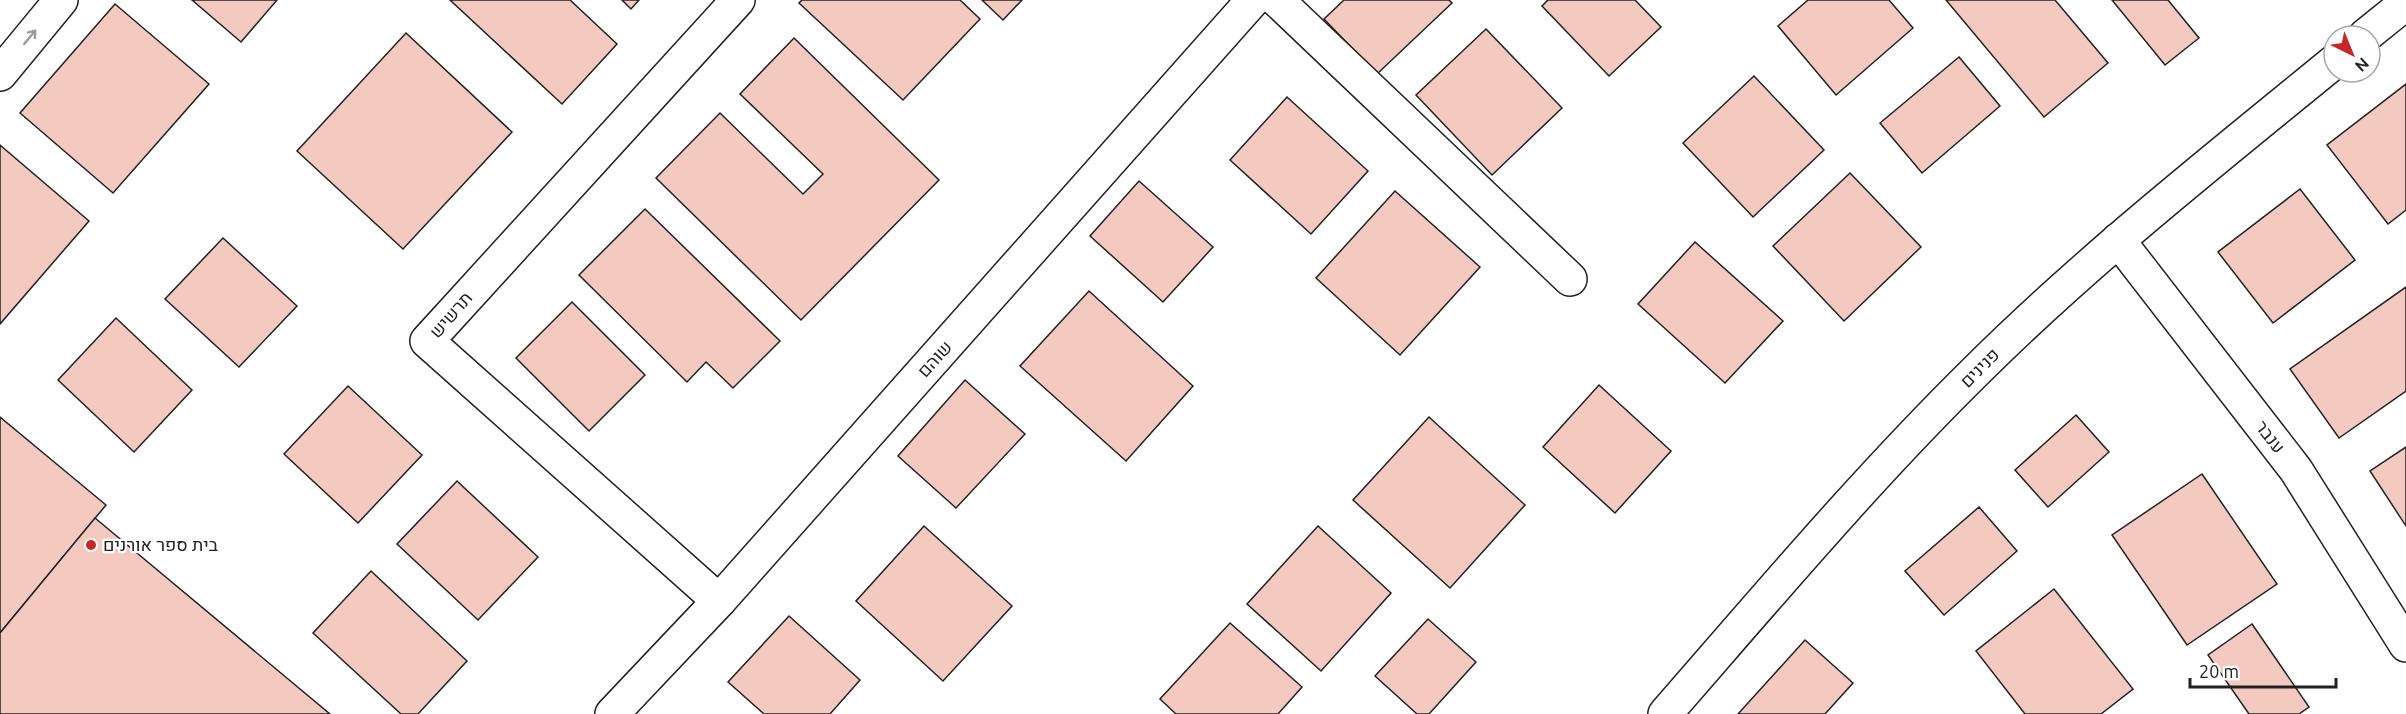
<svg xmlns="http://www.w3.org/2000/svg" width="2406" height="714" font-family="Ubuntu,Heebo,sans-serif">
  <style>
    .building { fill: #f3c9c0; stroke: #222; stroke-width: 1.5 }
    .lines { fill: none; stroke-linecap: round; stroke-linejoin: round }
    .minor-casing { stroke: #222; stroke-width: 36 }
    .minor { stroke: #fff; stroke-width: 33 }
    .oneway { stroke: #9c9c9c }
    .poi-dot { fill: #c62828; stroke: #fff; stroke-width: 2 }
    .labels { text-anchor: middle; stroke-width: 4.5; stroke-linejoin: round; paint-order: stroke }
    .street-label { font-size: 18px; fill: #222; stroke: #fff }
    .poi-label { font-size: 18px; fill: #222; stroke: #fff; text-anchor: start }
  </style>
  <rect width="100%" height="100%" fill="#fff"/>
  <!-- building -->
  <g class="building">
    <path d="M 192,0 L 277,0 L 241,42 Z"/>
    <path d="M 450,0 L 570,0 L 617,44 L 562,104 Z"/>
    <path d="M 622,0 L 639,0 L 631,9 Z"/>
    <path d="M 802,0 L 960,0 L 980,19 L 903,100 L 799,3 Z"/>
    <path d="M 982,0 L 1022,0 L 1003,20 Z"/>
    <path d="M 1344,0 L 1449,0 L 1452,3 L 1377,74 L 1324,19 Z"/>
    <path d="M 1548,0 L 1635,0 L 1661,27 L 1609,76 L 1542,6 Z"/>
    <path d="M 1808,0 L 1889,0 L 1913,28 L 1836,95 L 1778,26 Z"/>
    <path d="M 1946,0 L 2055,0 L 2108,63 L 2044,117 Z"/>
    <path d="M 2112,0 L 2168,0 L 2199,38 L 2165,65 Z"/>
    <path d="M 115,4 L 209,84 L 113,193 L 20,113 Z"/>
    <path d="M 1486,29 L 1562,108 L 1492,175 L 1416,95 Z"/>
    <path d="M 406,33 L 512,132 L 403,249 L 297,151 Z"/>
    <path d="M 794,38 L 939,180 L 801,320 L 656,178 L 720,113 L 803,194 L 823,174 L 740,94 Z"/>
    <path d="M 1959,57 L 2000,106 L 1922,173 L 1880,123 Z"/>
    <path d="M 1754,76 L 1824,150 L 1753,217 L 1683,143 Z"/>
    <path d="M 2406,84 L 2406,210 L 2388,224 L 2327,145 Z"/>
    <path d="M 1287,97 L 1368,171 L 1311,234 L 1230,160 Z"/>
    <path d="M 0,145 L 89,221 L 0,324 Z"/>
    <path d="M 1850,173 L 1921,247 L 1844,321 L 1773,246 Z"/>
    <path d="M 1139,181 L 1213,247 L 1163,302 L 1090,236 Z"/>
    <path d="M 2300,189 L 2355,260 L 2273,323 L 2218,252 Z"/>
    <path d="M 1395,191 L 1480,267 L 1400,355 L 1316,278 Z"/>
    <path d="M 645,209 L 780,341 L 733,388 L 706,362 L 687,382 L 579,275 Z"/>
    <path d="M 223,238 L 297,306 L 239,367 L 165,299 Z"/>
    <path d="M 1695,242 L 1783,321 L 1725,383 L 1638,304 Z"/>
    <path d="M 2406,287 L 2406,391 L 2339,438 L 2290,369 Z"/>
    <path d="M 1089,291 L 1193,386 L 1126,461 L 1020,366 Z"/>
    <path d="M 572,302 L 645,375 L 589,431 L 516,358 Z"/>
    <path d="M 116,318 L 192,390 L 134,452 L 58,380 Z"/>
    <path d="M 965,380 L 1025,434 L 956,508 L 898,456 Z"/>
    <path d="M 1599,385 L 1671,451 L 1615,513 L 1543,447 Z"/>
    <path d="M 348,386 L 422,455 L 358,523 L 284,454 Z"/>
    <path d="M 2076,415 L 2109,452 L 2048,507 L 2015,470 Z"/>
    <path d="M 0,417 L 106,505 L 0,633 Z"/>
    <path d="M 1429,417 L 1525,505 L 1450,588 L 1353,500 Z"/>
    <path d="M 2406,447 L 2406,526 L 2370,471 Z"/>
    <path d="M 2202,474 L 2277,584 L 2187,645 L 2112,535 Z"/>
    <path d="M 457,481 L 538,557 L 478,620 L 397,544 Z"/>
    <path d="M 1979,507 L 2017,551 L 1944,615 L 1905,571 Z"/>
    <path d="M 95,518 L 330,714 L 0,714 L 0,633 Z"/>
    <path d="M 924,526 L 1012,606 L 943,681 L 856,601 Z"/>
    <path d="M 1318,526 L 1391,593 L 1321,671 L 1247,604 Z"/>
    <path d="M 371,571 L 467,661 L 418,714 L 401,714 L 313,633 Z"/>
    <path d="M 2054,589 L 2133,689 L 2101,714 L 2025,714 L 1976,651 Z"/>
    <path d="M 789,616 L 860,680 L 830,714 L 764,714 L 728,682 Z"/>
    <path d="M 1428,619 L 1476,662 L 1429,714 L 1417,714 L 1375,676 Z"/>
    <path d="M 1230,623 L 1302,687 L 1278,714 L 1176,714 L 1160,699 Z"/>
    <path d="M 2252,624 L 2309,707 L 2299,714 L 2249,714 L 2208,655 Z"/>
    <path d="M 1805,640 L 1853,683 L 1825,714 L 1738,714 Z"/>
  </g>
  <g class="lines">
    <!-- minor casing -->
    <g class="minor-casing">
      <g id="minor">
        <path d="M 1277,0 L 1570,279"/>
        <path d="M 2365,36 L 2406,3"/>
        <path d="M 0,74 L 61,0"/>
        <path d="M 2118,240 L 2296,470 L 2406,645"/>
        <path d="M 719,601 L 427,341 L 738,0"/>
        <path d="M 612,714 L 719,601 L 1253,0"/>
        <path d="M 1665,714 C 1767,597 1867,478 1978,369 C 2089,259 2213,161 2334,62"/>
      </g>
    </g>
    <!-- minor -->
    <use href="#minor" class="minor"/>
  </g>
  <!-- one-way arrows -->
  <defs><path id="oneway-shaft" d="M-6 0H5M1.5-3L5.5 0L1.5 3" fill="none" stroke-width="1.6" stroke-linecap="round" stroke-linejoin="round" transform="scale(1.5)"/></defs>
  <use class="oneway" href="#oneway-shaft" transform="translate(30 37) rotate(-50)"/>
  <!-- markers -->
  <circle class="poi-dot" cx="91" cy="545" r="6"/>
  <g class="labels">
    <!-- street labels -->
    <g class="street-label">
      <text transform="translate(451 315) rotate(-49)" y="6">תרשיש</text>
      <text transform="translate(935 359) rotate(-48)" y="6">שוהם</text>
      <text transform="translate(1980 368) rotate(-45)" y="6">פנינים</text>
      <text transform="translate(2270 437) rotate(52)" y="6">ענבר</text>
    </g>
    <!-- poi labels -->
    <g class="poi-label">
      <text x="103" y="551">בית ספר אורנים</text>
    </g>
  </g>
  <!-- north arrow -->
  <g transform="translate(2352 54) rotate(137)"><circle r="28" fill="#ffffff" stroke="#a7a7a7" stroke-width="1.5"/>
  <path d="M0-4.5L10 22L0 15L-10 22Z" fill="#c62828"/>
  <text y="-9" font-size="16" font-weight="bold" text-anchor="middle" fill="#222222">N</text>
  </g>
  <!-- scale -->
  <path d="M2190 678v9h146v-9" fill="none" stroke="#222222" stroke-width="3"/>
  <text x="2199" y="678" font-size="18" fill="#222222" stroke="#ffffff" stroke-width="4.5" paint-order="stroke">20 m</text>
</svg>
